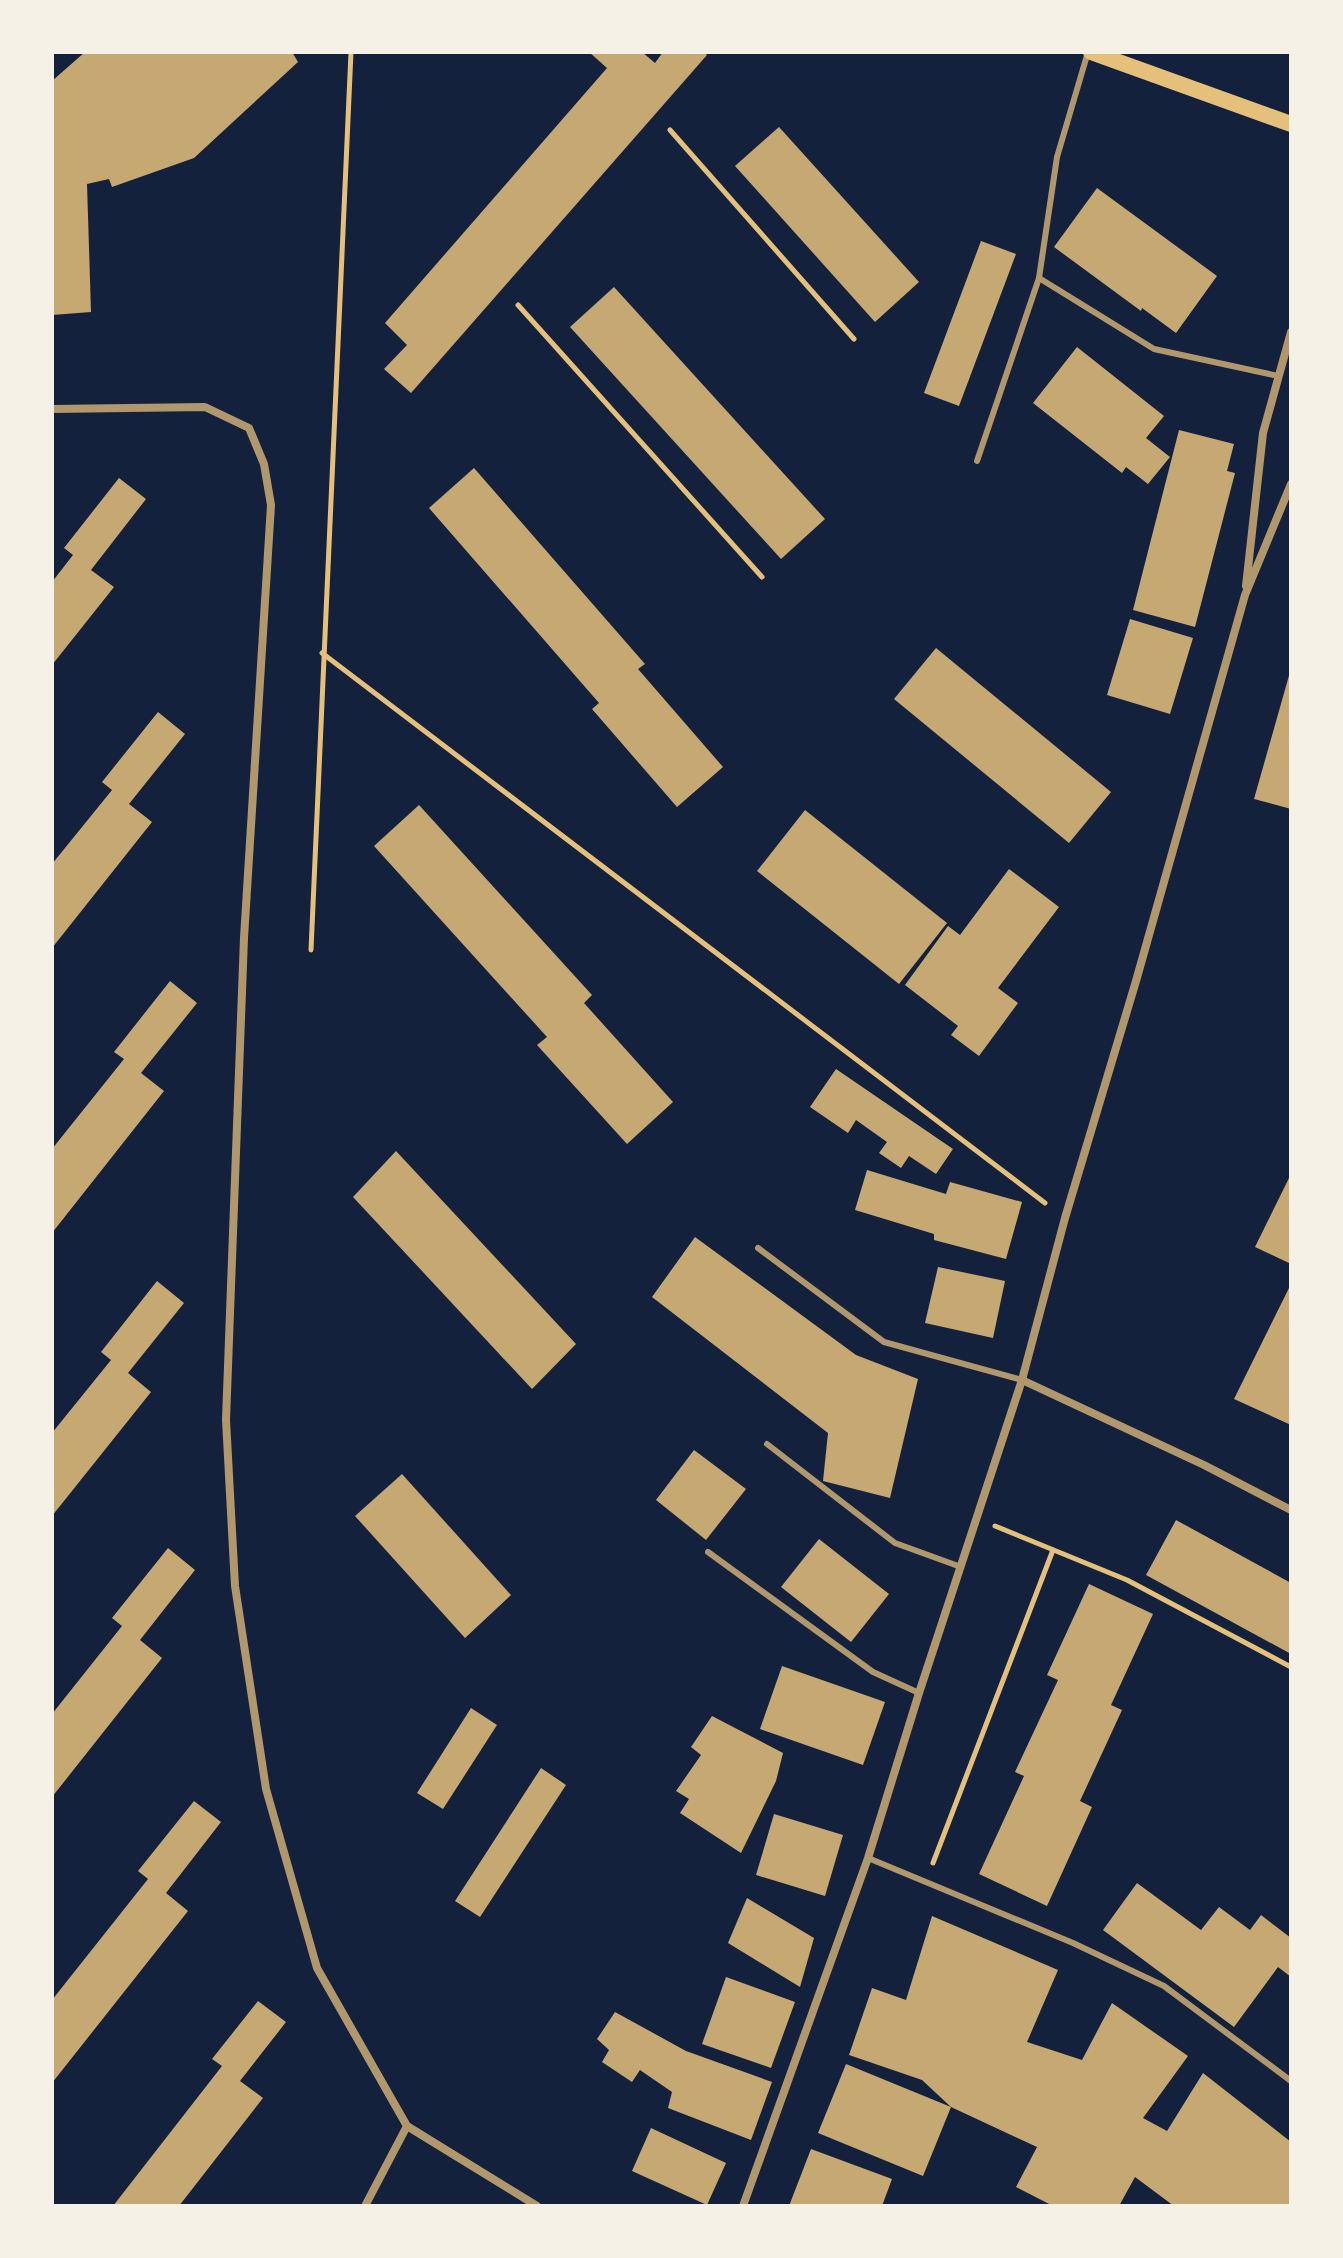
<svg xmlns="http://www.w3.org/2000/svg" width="1343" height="2258" font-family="Signika,sans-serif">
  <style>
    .building { fill: #c6a872 }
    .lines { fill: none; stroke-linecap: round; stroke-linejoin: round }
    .path { stroke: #e5c07b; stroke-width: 5 }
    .service { stroke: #b1986c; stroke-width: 6 }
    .minor { stroke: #b1986c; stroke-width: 8 }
    .secondary { stroke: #e5c07b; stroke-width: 16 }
  </style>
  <rect width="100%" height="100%" fill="#14213d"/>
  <!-- building -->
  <g class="building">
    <path d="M 85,52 L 292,52 L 298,62 L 194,158 L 112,187 L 109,179 L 87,184 L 91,312 L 52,315 L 52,81 Z"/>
    <path d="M 589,52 L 642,52 L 655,63 L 663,52 L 703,52 L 707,55 L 411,393 L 384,369 L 407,345 L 385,323 L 607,68 Z"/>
    <path d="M 779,127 L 919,282 L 875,322 L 735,166 Z"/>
    <path d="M 1097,188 L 1217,276 L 1176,333 L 1142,308 L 1141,311 L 1054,247 Z"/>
    <path d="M 981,241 L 1016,254 L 959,406 L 924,393 Z"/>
    <path d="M 614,287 L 825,519 L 781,559 L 570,327 Z"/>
    <path d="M 1077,347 L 1164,416 L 1146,438 L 1170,457 L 1148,484 L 1126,467 L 1122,473 L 1033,403 Z"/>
    <path d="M 1179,430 L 1234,444 L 1227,471 L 1235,473 L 1195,627 L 1133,610 Z"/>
    <path d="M 474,468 L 645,664 L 638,669 L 723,767 L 677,807 L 592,709 L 599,703 L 429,508 Z"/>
    <path d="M 119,478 L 146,499 L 91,570 L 114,587 L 52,665 L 52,582 L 73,555 L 64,548 Z"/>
    <path d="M 1130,619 L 1193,638 L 1170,714 L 1107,695 Z"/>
    <path d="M 936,648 L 1111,792 L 1069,843 L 894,699 Z"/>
    <path d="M 1290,672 L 1291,672 L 1291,809 L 1254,799 Z"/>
    <path d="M 158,712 L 185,734 L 129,804 L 152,822 L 52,948 L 52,864 L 112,790 L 102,782 Z"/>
    <path d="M 419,805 L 592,995 L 584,1003 L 673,1102 L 627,1144 L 537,1045 L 547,1037 L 374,846 Z"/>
    <path d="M 805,810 L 947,923 L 899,984 L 757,871 Z"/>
    <path d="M 1009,869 L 1059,907 L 998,988 L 1018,1003 L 979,1056 L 951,1035 L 958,1026 L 905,985 L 948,926 L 960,935 Z"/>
    <path d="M 170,981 L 197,1003 L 141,1073 L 164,1091 L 52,1233 L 52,1149 L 124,1059 L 114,1052 Z"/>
    <path d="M 836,1069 L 953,1149 L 936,1174 L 909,1156 L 901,1168 L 879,1153 L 887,1142 L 856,1120 L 848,1133 L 810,1107 Z"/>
    <path d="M 396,1151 L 576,1344 L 532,1389 L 353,1197 Z"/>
    <path d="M 867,1170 L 946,1194 L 950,1182 L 1022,1202 L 1006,1259 L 934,1240 L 934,1234 L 855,1210 Z"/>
    <path d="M 1291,1174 L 1291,1264 L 1255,1247 Z"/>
    <path d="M 695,1237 L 856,1355 L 918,1379 L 890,1498 L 823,1481 L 828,1433 L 652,1297 Z"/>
    <path d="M 938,1267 L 1005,1281 L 993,1338 L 925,1323 Z"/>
    <path d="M 157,1281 L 184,1303 L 128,1373 L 151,1392 L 52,1516 L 52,1433 L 111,1360 L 101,1352 Z"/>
    <path d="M 1291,1284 L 1291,1425 L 1234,1399 Z"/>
    <path d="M 694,1450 L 746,1489 L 706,1540 L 656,1500 Z"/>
    <path d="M 402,1474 L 511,1595 L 465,1638 L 355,1516 Z"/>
    <path d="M 1176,1520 L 1291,1583 L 1291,1654 L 1146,1575 Z"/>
    <path d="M 819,1539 L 889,1594 L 851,1642 L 781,1587 Z"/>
    <path d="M 168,1548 L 195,1570 L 140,1640 L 162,1658 L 52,1797 L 52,1714 L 122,1626 L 112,1618 Z"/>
    <path d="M 1089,1584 L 1153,1614 L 1111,1705 L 1122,1710 L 1080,1801 L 1092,1807 L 1047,1906 L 979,1874 L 1024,1776 L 1015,1772 L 1058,1680 L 1047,1675 Z"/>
    <path d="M 782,1666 L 885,1702 L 863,1765 L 760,1729 Z"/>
    <path d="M 471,1708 L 497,1725 L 443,1809 L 417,1793 Z"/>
    <path d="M 712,1716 L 783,1753 L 776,1781 L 741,1853 L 680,1813 L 689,1799 L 676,1791 L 701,1755 L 691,1747 Z"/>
    <path d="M 541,1768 L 566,1785 L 480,1917 L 455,1901 Z"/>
    <path d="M 194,1801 L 221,1822 L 166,1893 L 188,1911 L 52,2083 L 52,2000 L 148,1879 L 138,1871 Z"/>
    <path d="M 774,1814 L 843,1835 L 825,1896 L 756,1875 Z"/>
    <path d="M 1137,1883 L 1201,1930 L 1219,1907 L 1250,1930 L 1261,1915 L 1291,1938 L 1291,1977 L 1278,1967 L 1234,2027 L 1103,1930 Z"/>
    <path d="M 747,1898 L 814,1938 L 800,1987 L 728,1943 Z"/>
    <path d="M 932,1916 L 1058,1970 L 1027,2042 L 1082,2060 L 1112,2003 L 1188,2056 L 1143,2118 L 1167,2131 L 1203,2073 L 1291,2142 L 1291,2206 L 1174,2206 L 1135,2177 L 1119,2206 L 1053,2206 L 1016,2187 L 1037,2147 L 951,2107 L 923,2176 L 818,2133 L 846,2064 L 951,2107 L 922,2080 L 849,2055 L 872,1988 L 906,2000 Z"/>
    <path d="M 726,1977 L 795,2002 L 771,2068 L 702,2044 Z"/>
    <path d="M 258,2001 L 286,2022 L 240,2081 L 263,2098 L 179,2206 L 113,2206 L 222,2066 L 212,2059 Z"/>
    <path d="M 615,2012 L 686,2051 L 772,2082 L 751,2140 L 668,2108 L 672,2092 L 640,2070 L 632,2082 L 602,2062 L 609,2050 L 597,2039 Z"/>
    <path d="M 651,2128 L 726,2163 L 707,2205 L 632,2171 Z"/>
    <path d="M 811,2149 L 892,2179 L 882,2206 L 789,2206 Z"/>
  </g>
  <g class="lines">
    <!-- path -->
    <g class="path">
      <path d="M 670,130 L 854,339"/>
      <path d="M 518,305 L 762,577"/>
      <path d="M 322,653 L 1045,1203"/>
      <path d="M 311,950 C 322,651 340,352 351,52"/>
      <path d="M 995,1526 L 1127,1580 L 1291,1667"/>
      <path d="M 933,1863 L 1053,1550"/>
    </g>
    <!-- service -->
    <g class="service">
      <path d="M 1039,278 L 1057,157 L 1088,52"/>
      <path d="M 977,461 L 1039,278 L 1154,349 L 1278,376"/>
      <path d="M 758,1248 L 884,1342 L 1022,1380"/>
      <path d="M 767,1444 L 895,1543 L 961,1567"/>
      <path d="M 708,1552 L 873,1672 L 919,1693"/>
      <path d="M 868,1858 L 1073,1943 L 1164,1986 L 1291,2081"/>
    </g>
    <!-- minor -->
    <g class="minor">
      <path d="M 52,409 L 205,407 L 249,428 L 264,464 L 271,505 L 244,938 L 226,1420 L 235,1586 L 266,1789 L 317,1968 L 407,2126 L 537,2206"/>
      <path d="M 1246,586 L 1263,433 L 1291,332"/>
      <path d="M 1022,1380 L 1204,1465 L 1291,1510"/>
      <path d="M 365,2206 L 407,2126"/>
      <path d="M 743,2206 L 868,1858 L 919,1693 L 1022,1380 L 1065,1218 L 1136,981 L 1245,595 L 1291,484"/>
    </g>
    <!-- secondary -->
    <path class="secondary" d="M 1091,52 L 1291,124"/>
  </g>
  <!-- border -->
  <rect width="1343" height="2258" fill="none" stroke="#f6f1e7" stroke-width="108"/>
</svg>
